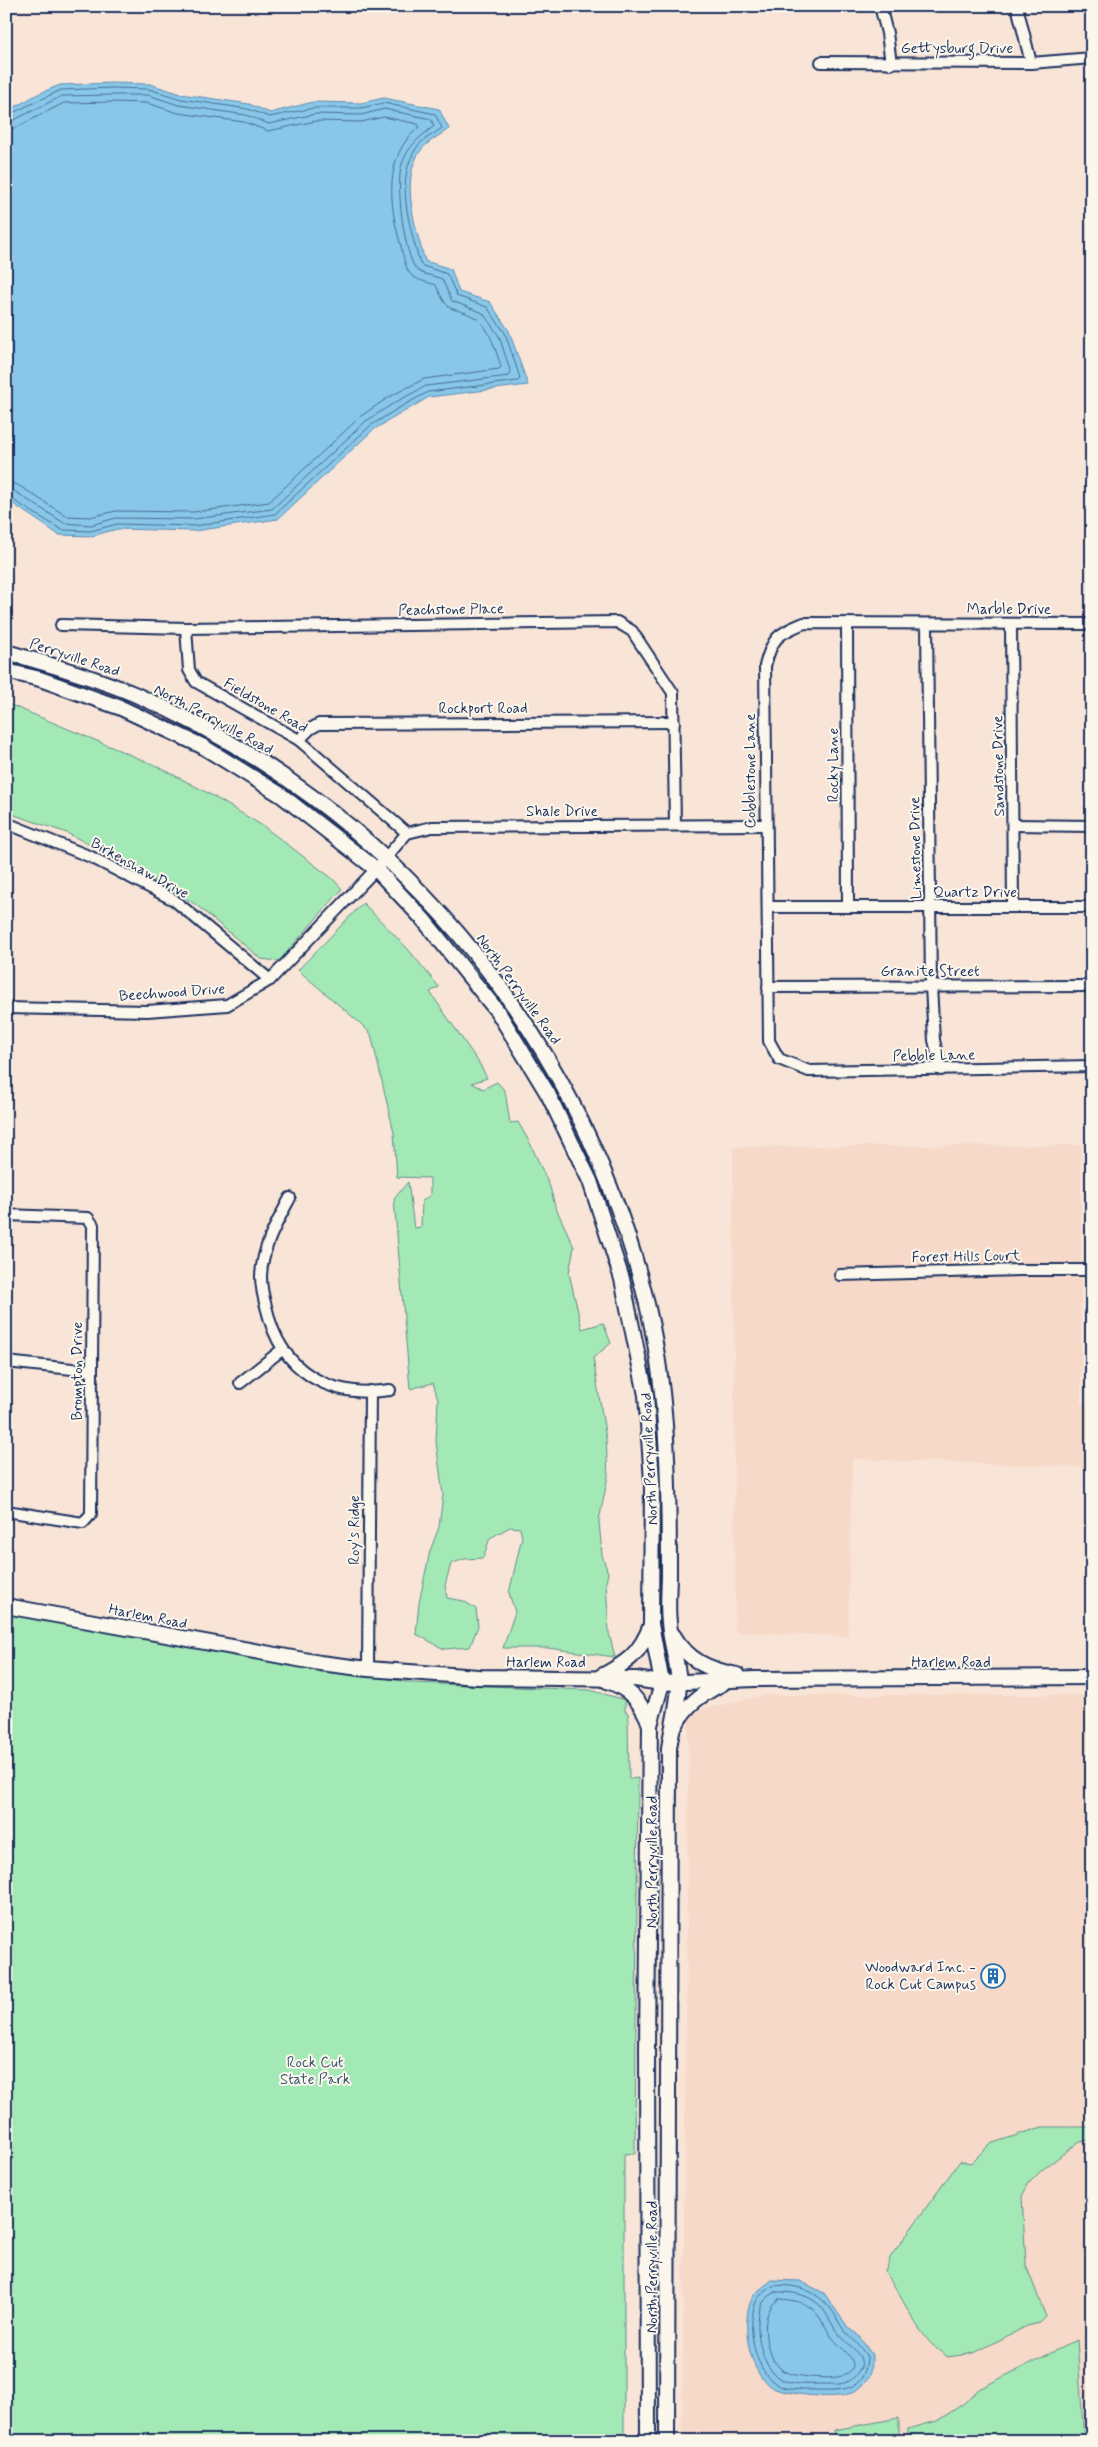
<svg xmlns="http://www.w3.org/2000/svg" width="1098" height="2447" font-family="Mynerve,sans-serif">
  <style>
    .built { fill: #f6d9c8 }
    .green { fill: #a3e9b6; stroke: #5f8c8a }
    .water { fill: #88c7e8; stroke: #5c8ab1 }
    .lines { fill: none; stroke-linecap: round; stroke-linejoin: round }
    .shore { stroke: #476c95; stroke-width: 1 }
    .minor-casing { stroke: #1b2f5e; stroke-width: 14 }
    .secondary-casing { stroke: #1b2f5e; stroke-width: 18 }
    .minor { stroke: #fbf7ec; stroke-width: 10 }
    .secondary { stroke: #fbf7ec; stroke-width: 14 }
    .labels { text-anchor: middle; stroke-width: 4; stroke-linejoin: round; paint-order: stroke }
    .street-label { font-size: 15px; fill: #1b2f5e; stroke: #fbf7ec }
    .poi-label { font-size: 15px; fill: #1b2f5e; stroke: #fbf7ec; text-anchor: end }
    .park-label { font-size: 15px; fill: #365470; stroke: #fbf7ec }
  </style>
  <rect width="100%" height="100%" fill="#f8e5d7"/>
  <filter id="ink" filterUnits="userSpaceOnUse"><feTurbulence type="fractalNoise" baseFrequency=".02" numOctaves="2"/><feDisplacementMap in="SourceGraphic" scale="10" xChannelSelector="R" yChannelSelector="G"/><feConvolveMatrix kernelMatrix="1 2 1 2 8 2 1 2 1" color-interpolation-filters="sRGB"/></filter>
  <g filter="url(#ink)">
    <!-- built -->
    <g class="built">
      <path d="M 1081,1145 L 1081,1403 L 1092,1404 L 1092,1478 L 1081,1467 L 852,1459 L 848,1636 L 735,1632 L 733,1147 Z"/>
      <path d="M 764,1695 L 1092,1695 L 1092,2441 L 682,2441 L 689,1720 L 700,1710 Z"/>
    </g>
    <!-- green -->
    <g class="green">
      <path d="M 6,703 L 157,766 L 206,792 L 263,826 L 333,879 L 342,889 L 280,960 L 277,961 L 261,959 L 195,904 L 110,855 L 67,833 L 6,812 Z"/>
      <path d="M 363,903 L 407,948 L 439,987 L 430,992 L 479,1063 L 487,1078 L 472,1083 L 483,1089 L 497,1082 L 505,1091 L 510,1123 L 518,1122 L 531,1145 L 550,1187 L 555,1206 L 574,1247 L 569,1273 L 582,1329 L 603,1323 L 611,1343 L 593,1358 L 606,1439 L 608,1476 L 599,1521 L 602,1555 L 608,1573 L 606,1583 L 609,1633 L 615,1657 L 548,1648 L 503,1648 L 515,1612 L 509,1593 L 522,1537 L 520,1528 L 510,1527 L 490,1538 L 483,1558 L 464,1559 L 451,1564 L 445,1585 L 447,1598 L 464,1601 L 476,1609 L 478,1626 L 470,1647 L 444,1649 L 416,1634 L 419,1603 L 430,1551 L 439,1527 L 443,1495 L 436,1442 L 438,1399 L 433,1383 L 410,1389 L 394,1199 L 408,1182 L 414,1228 L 421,1227 L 422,1201 L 430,1195 L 430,1178 L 397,1177 L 394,1133 L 371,1034 L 361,1024 L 298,970 Z"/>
      <path d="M 6,1614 L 413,1683 L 590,1690 L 625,1700 L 625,1711 L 628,1713 L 629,1779 L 638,1778 L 635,2153 L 624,2154 L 624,2441 L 6,2441 Z"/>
      <path d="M 1042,2127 L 1092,2127 L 1092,2140 L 1080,2141 L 1042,2170 L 1029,2183 L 1022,2196 L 1026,2265 L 1046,2317 L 1040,2323 L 1027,2326 L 974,2353 L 948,2357 C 916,2338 906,2300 885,2272 L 891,2256 L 960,2161 L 971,2163 L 990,2144 Z"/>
      <path d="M 1077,2340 L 1084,2441 L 907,2441 L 908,2429 L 937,2421 L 963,2404 L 979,2389 Z"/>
      <path d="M 899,2418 L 899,2441 L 836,2441 L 834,2430 Z"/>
    </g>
    <!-- water -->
    <g class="water">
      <path d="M 112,83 L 150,84 L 181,94 L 249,104 L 270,113 L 313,102 L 361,103 L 384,98 L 439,109 L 449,129 C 440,135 427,142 421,150 C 399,180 416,229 425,261 L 451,269 L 459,292 L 490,302 L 509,331 L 528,385 L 429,397 L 373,430 L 278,519 L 194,531 L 117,529 L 92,536 L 59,535 L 6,499 L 6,112 L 38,94 L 60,85 Z"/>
      <path d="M 772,2280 L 800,2281 L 824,2293 L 847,2326 L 858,2335 L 872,2355 C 872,2362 872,2372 869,2377 C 863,2386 854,2393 845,2395 C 833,2399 785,2394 773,2388 C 748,2375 739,2318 754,2295 C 758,2290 766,2285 772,2280 Z"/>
    </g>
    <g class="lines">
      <!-- shore -->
      <g class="shore">
        <path d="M 6,116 L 61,90 L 112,88 L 149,89 L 181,99 L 248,109 L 269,117 L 314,108 L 361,108 L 384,103 L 435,114 L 442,128 C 434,134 423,139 417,147 C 394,179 410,228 420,263 L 423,266 L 447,274 L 457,296 L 487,307 L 505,333 L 520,378 L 518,381 L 428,392 L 397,409 L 370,426 L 275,514 L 194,526 L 117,524 L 91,531 L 62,530 L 6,496"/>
        <path d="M 6,122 L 12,121 L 62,96 L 112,95 L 148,95 L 179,105 L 246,115 L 269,124 L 315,114 L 361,115 L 384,109 L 431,119 L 434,126 C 419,138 408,146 402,164 C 395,181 404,257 417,270 C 423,275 435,276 442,279 L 452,301 L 483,313 L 499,336 L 511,373 L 509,376 L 426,386 L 394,403 L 366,421 L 272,509 L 194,519 L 116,518 L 91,525 L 64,523 L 14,491 L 6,489"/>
        <path d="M 6,130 L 15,128 L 64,103 L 112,102 L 147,103 L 178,113 L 244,122 L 268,131 L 316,121 L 361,122 L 384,117 L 418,124 L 419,127 C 383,156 389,206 401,246 C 403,255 405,268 411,275 C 418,281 428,282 436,285 C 451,319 450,303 476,318 C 489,325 497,354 501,367 L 499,369 L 424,379 L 389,397 L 361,416 L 269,502 L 194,512 L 116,511 L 90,517 L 66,516 L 18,485 L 6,482"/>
        <path d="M 773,2286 C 798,2283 819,2292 834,2313 C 837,2319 840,2325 844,2330 C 853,2340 859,2344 867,2357 C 865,2394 841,2390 812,2390 C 801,2390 784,2390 775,2383 C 753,2368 745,2321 758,2298 C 761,2294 768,2290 773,2286 Z"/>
        <path d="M 776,2292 C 791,2292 803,2293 816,2302 C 826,2309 830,2323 838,2333 C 848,2346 875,2359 853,2378 C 844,2386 834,2384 824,2384 C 810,2384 792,2386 779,2378 C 760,2366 751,2319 764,2301 C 767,2298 772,2294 776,2292 Z"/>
        <path d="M 779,2299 C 791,2300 802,2301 811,2308 C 820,2315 825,2327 831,2336 C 838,2347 870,2366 841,2376 C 832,2380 790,2377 782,2370 C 764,2355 757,2312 779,2299 Z"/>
      </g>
      <!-- minor casing -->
      <g class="minor-casing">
        <g id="minor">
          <path d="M 880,6 L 887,33 L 891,64"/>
          <path d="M 1017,6 L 1031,63"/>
          <path d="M 821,62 L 1031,63 L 1092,58"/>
          <path d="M 847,623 L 848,907"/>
          <path d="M 927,624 L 931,986 L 934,1040 L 941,1070"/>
          <path d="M 1011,624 L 1013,907"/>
          <path d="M 1092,624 L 804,623 C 777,634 772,638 765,666 L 769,1041 L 779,1059 L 809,1071 L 1092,1066"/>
          <path d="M 61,625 L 186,628 L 617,622 L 632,631 L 673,693 L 675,825"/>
          <path d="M 186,628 L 189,670 L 196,682 L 299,740 L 407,833"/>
          <path d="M 299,740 L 310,729 L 319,724 L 674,722"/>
          <path d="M 6,823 L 91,857 L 174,900 L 270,980"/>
          <path d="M 1013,825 L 1092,826"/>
          <path d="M 768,907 L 1092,907"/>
          <path d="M 768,987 L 1092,986"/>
          <path d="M 6,1008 L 147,1011 L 227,1005 L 270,980 L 376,869 L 407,833 L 432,827 L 765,825"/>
          <path d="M 290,1198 C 277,1222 262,1248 261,1276 C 261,1287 264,1300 267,1310 C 281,1371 329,1399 390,1390"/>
          <path d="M 6,1215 L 88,1218 L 93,1225 L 91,1514 L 83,1523 L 6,1511"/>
          <path d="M 840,1275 L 1020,1270 L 1092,1270"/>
          <path d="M 6,1362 L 91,1371"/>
          <path d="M 240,1383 L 283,1349"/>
          <path d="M 368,1669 L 370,1391"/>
        </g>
      </g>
      <!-- secondary casing -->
      <g class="secondary-casing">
        <g id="secondary">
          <path d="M 6,652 C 49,664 93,677 134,694 C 388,804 575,1024 644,1292 C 668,1384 669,1478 669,1573 C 669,1589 667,1606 669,1622 C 670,1643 679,1665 679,1685 C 678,1706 672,1728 669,1748 L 667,2441"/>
          <path d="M 6,671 L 40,679 L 121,708 L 202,746 L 281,795 L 376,869 L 423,919 L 498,1012 L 548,1094 L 590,1181 L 622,1279 L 646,1395 L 652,1481 L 651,1624 L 662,1683 L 650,1725 L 647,2048 L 648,2441"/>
          <path d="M 6,1606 L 320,1663 L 368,1669 L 478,1677 L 635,1679 L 662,1683 L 755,1679 L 1092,1677"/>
          <path d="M 673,1635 C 688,1661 709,1670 737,1675"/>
          <path d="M 600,1677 C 627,1663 640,1654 651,1625"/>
          <path d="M 607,1681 C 630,1688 643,1704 650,1725"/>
          <path d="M 675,1726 C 686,1704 702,1694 723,1683"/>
        </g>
      </g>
      <!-- minor -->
      <use href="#minor" class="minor"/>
      <!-- secondary -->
      <use href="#secondary" class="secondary"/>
    </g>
  </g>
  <!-- icons -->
  <defs>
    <g id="building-ring" transform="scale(1.25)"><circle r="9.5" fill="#fbf7ec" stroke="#1f6fb2" stroke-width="1.5"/><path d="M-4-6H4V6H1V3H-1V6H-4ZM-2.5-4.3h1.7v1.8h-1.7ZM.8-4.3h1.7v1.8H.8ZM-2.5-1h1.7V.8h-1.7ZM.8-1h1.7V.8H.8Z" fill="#1f6fb2"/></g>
  </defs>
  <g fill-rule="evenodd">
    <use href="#building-ring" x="993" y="1976"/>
  </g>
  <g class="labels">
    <!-- street labels -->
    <g class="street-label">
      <text x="957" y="53">Gettysburg Drive</text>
      <text transform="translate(451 609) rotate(-1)" y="5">Peachstone Place</text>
      <text x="1009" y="614">Marble Drive</text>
      <text transform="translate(75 657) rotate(18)" y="5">Perryville Road</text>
      <text transform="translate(266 705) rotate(30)" y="5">Fieldstone Road</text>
      <text x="483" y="713">Rockport Road</text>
      <text transform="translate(214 719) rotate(28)" y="5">North Perryville Road</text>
      <text transform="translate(833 765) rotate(-90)" y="5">Rocky Lane</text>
      <text transform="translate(998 766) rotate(-91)" y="5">Sandstone Drive</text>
      <text transform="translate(750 771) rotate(-90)" y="5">Cobblestone Lane</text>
      <text x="562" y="816">Shale Drive</text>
      <text transform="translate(915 848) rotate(-91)" y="5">Limestone Drive</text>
      <text transform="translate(140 868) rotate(29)" y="5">Birkenshaw Drive</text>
      <text x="975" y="897">Quartz Drive</text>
      <text x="930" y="976">Granite Street</text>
      <text transform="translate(519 989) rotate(54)" y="5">North Perryville Road</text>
      <text transform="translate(172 992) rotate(-4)" y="5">Beechwood Drive</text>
      <text transform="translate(934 1055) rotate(-1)" y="5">Pebble Lane</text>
      <text transform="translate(966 1256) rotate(-1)" y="5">Forest Hills Court</text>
      <text transform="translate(77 1371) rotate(-90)" y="5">Brompton Drive</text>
      <text transform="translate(649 1459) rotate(-93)" y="5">North Perryville Road</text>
      <text transform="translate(354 1530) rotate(-90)" y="5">Roy's Ridge</text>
      <text transform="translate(148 1616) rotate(11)" y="5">Harlem Road</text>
      <text x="546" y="1667">Harlem Road</text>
      <text x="951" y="1667">Harlem Road</text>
      <text transform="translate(652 1862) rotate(-90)" y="5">North Perryville Road</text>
      <text transform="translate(652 2267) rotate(-90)" y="5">North Perryville Road</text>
    </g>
    <!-- poi labels -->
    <g class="poi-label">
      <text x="976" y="1972">Woodward Inc. -<tspan x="976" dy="17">Rock Cut Campus</tspan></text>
    </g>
    <!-- park labels -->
    <g class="park-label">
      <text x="315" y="2067">Rock Cut<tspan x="315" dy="17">State Park</tspan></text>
    </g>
  </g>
  <!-- margin -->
  <rect width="1098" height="2447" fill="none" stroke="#fbf7ec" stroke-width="25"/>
  <rect x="12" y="12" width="1073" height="2422" fill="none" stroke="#1b2f5e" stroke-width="2" filter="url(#ink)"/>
</svg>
